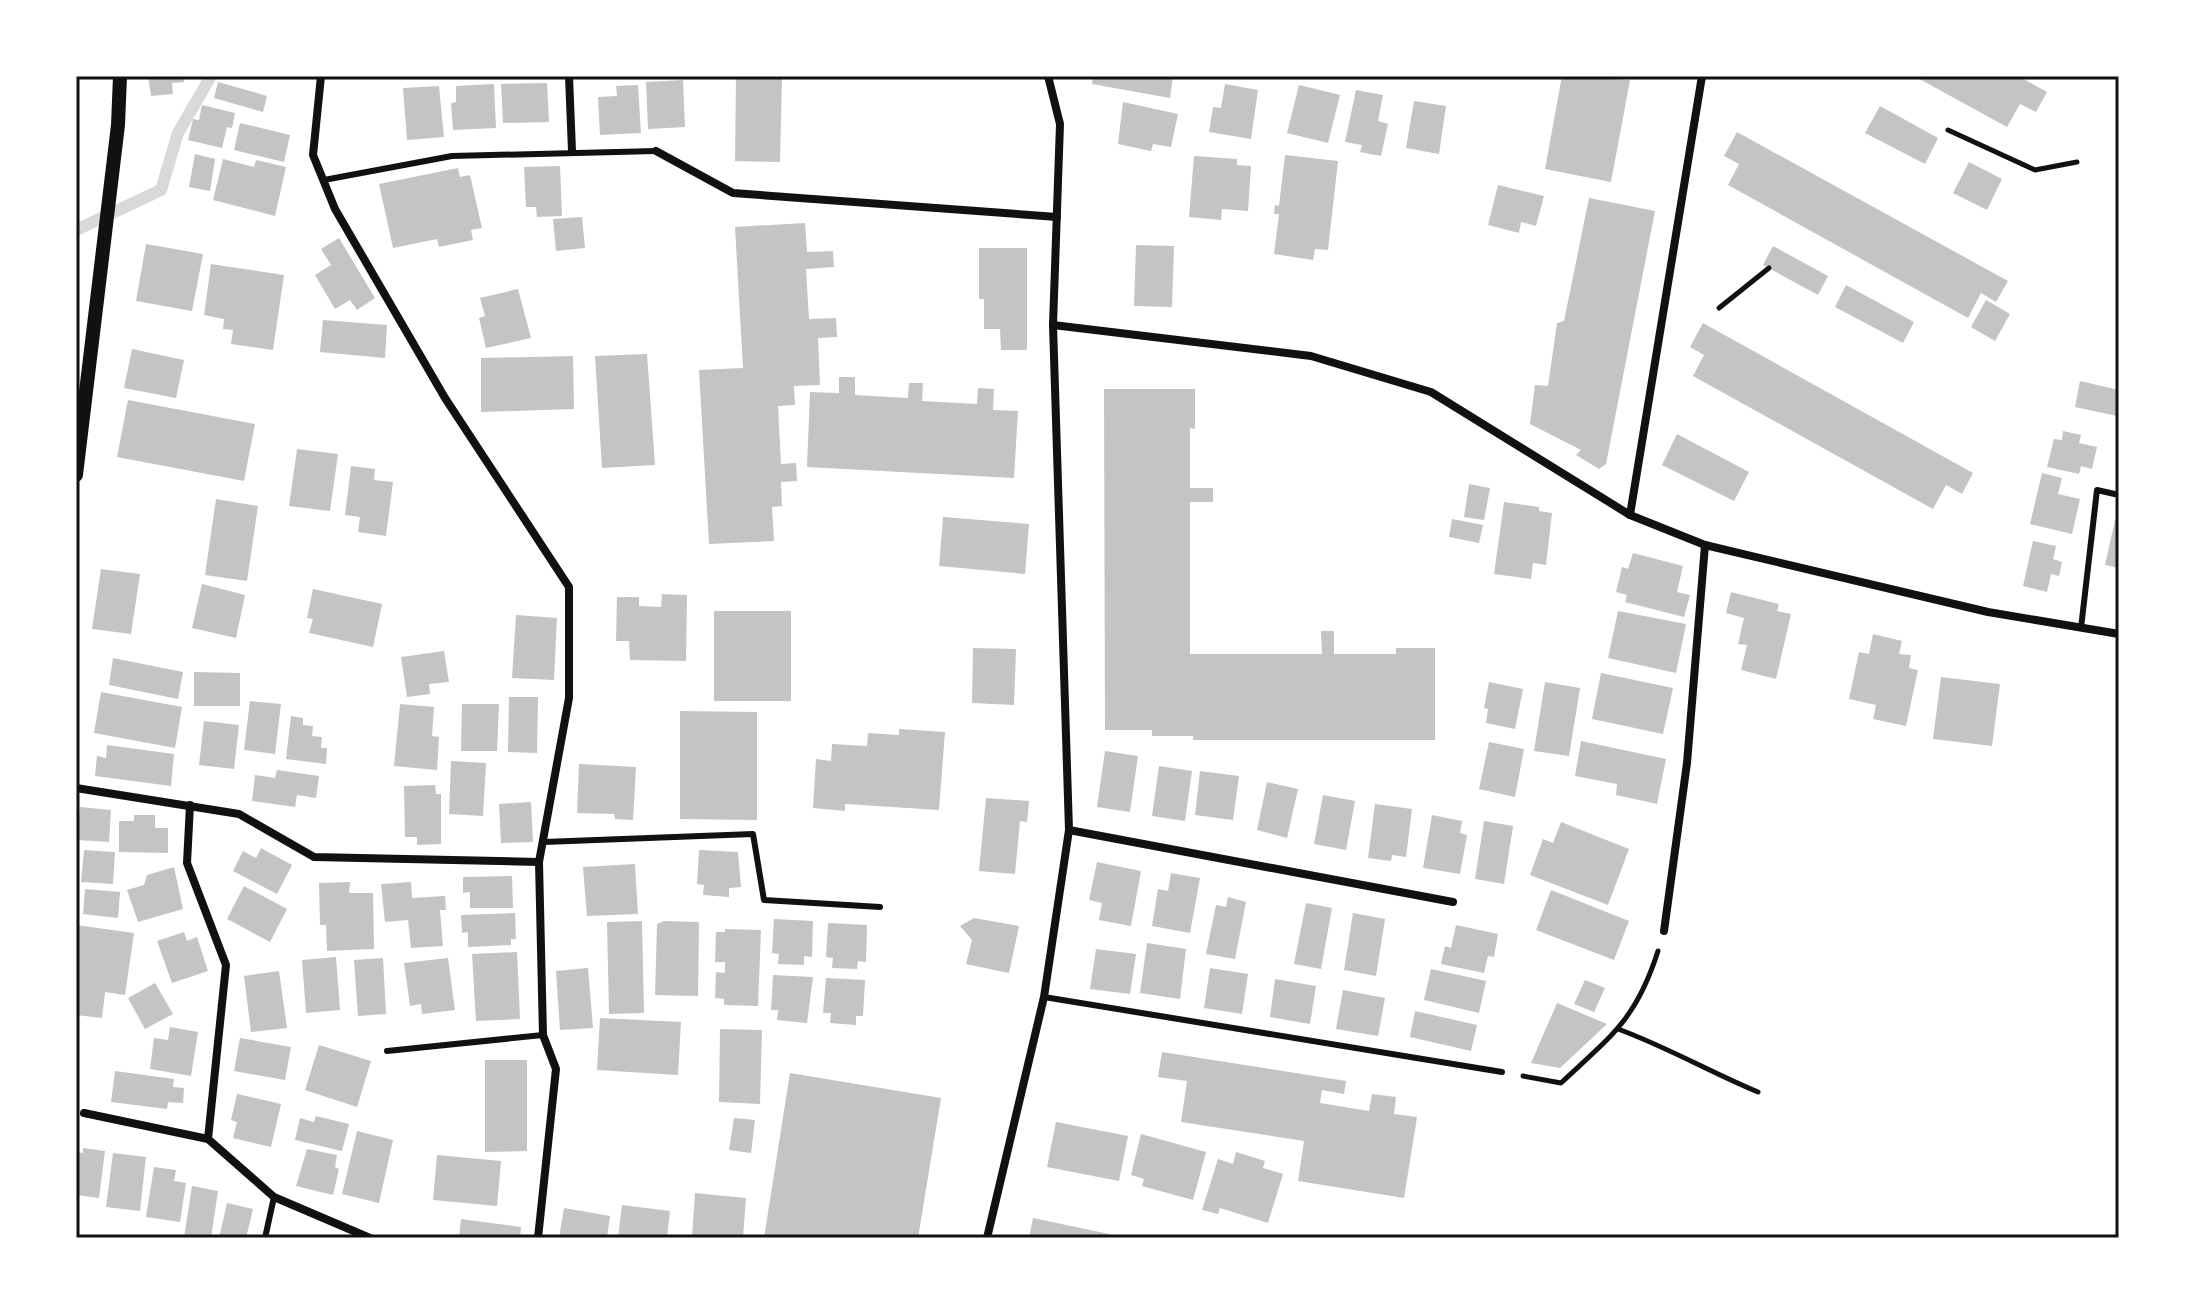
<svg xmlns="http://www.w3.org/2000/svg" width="2195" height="1314" font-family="Roboto,sans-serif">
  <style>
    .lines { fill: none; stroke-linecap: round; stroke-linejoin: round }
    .stream { stroke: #d9d9d9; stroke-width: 12 }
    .building { fill: #c4c4c4 }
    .path { stroke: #111; stroke-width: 5 }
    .service { stroke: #111; stroke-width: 6 }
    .minor { stroke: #111; stroke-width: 8 }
    .tertiary { stroke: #111; stroke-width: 14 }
    .neatline { fill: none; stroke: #111; stroke-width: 3 }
  </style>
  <rect width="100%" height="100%" fill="#fff"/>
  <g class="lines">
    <!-- stream -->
    <path class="stream" d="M 76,230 L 161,190 L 178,133 L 211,76"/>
  </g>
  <!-- building -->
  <g class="building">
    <path d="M 148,76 L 183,76 L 184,82 L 172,83 L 173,94 L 151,96 Z"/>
    <path d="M 736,76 L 782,76 L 780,162 L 735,161 Z"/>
    <path d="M 1093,76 L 1173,76 L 1170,98 L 1092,84 Z"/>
    <path d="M 1562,76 L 1630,80 L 1611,182 L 1545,169 Z"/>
    <path d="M 1914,76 L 2018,76 L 2047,92 L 2036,112 L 2020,104 L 2007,127 Z"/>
    <path d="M 683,80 L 685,127 L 648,129 L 646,82 Z"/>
    <path d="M 218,82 L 267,96 L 263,112 L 214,98 Z"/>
    <path d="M 547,83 L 549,122 L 503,123 L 501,84 Z"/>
    <path d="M 494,84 L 496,128 L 453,130 L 451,103 L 456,102 L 456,86 Z"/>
    <path d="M 1225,84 L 1258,90 L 1251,139 L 1209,132 L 1213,107 L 1221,108 Z"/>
    <path d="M 638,85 L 641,133 L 600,135 L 598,97 L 617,96 L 616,86 Z"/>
    <path d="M 1299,85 L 1340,95 L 1328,143 L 1287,133 Z"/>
    <path d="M 439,86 L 444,137 L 407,140 L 403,88 Z"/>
    <path d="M 1356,90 L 1383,95 L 1378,121 L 1388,124 L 1381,156 L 1360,152 L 1362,145 L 1345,142 Z"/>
    <path d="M 1414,101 L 1446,106 L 1439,154 L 1406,148 Z"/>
    <path d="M 1123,102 L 1178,114 L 1171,147 L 1153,144 L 1151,151 L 1118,144 Z"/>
    <path d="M 202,105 L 235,113 L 232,128 L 227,127 L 222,148 L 188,140 L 193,119 L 199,120 Z"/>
    <path d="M 1880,106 L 1938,138 L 1925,164 L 1865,133 Z"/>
    <path d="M 240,123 L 290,135 L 284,162 L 234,150 Z"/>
    <path d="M 1737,132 L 2008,281 L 1996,302 L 1981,293 L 1968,318 L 1728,185 L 1739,164 L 1724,156 Z"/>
    <path d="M 195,154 L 215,159 L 210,191 L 189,187 Z"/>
    <path d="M 1285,155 L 1338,161 L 1328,250 L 1315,249 L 1313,260 L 1274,254 L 1279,214 L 1274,214 L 1275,205 L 1279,206 Z"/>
    <path d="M 1194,156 L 1237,159 L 1237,165 L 1251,166 L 1248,211 L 1222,209 L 1221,220 L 1189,217 Z"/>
    <path d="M 223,159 L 254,167 L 256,160 L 286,167 L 275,216 L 213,200 Z"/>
    <path d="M 1969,162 L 2002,179 L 1987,210 L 1953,193 Z"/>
    <path d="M 560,166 L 562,216 L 537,217 L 536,207 L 526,207 L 524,167 Z"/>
    <path d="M 458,168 L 460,177 L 470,175 L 482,228 L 471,230 L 473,240 L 439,247 L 437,239 L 393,248 L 379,184 Z"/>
    <path d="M 1498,185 L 1544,196 L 1536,226 L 1521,222 L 1519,233 L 1488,225 Z"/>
    <path d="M 1589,198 L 1655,211 L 1606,464 L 1599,469 L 1576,455 L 1581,450 L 1530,424 L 1535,385 L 1548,386 L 1557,323 L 1564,321 Z"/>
    <path d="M 582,217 L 585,248 L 556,251 L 553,219 Z"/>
    <path d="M 805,223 L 807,252 L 833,251 L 834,267 L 806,269 L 809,319 L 836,318 L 837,337 L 818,338 L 820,385 L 794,386 L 795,405 L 778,406 L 781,464 L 796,463 L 797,481 L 781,482 L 782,506 L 772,507 L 774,541 L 709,544 L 699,370 L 743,368 L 735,227 Z"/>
    <path d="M 339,238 L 375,298 L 357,310 L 350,300 L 335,309 L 315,275 L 331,265 L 321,249 Z"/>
    <path d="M 146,244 L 203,254 L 192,311 L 136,301 Z"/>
    <path d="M 1136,245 L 1174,246 L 1172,307 L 1134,306 Z"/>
    <path d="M 1773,246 L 1828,276 L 1818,295 L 1763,265 Z"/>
    <path d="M 979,248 L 1027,248 L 1027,350 L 1001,350 L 1000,329 L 984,329 L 984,299 L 979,299 Z"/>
    <path d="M 211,264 L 284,275 L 273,350 L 231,344 L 233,330 L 223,329 L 224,319 L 204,315 Z"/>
    <path d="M 1846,285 L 1914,322 L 1903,343 L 1835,307 Z"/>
    <path d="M 518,289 L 531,338 L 486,348 L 479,318 L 485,316 L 480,298 Z"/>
    <path d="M 1986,300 L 2010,314 L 1995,341 L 1971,327 Z"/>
    <path d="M 323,320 L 387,325 L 385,358 L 320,352 Z"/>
    <path d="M 1703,323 L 1973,473 L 1962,494 L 1946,485 L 1933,509 L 1693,376 L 1704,355 L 1690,347 Z"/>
    <path d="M 132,349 L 184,360 L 176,398 L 124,388 Z"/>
    <path d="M 647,354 L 655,465 L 602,468 L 595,356 Z"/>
    <path d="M 573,356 L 574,409 L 481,412 L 481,358 Z"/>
    <path d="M 839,377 L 855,377 L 855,395 L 908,398 L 909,383 L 923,383 L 922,401 L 977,404 L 978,388 L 994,389 L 993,410 L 1018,411 L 1014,478 L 807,467 L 810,392 L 839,393 Z"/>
    <path d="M 2080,381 L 2119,390 L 2117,416 L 2075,407 Z"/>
    <path d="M 1104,389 L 1195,389 L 1195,429 L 1190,428 L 1190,488 L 1213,488 L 1213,502 L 1190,502 L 1190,654 L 1322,654 L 1321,631 L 1334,631 L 1334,654 L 1396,654 L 1396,648 L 1435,648 L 1435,740 L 1193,740 L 1193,736 L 1152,736 L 1152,730 L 1105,730 Z"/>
    <path d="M 128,400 L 255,424 L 244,481 L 117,457 Z"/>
    <path d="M 2063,431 L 2081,435 L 2079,443 L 2097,447 L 2092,469 L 2081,466 L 2079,474 L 2047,467 L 2054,439 L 2062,440 Z"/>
    <path d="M 1677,434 L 1749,472 L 1734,501 L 1662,465 Z"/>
    <path d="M 297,449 L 338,454 L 330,511 L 289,506 Z"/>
    <path d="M 351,466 L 375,469 L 374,480 L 393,482 L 386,536 L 358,532 L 360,517 L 345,515 Z"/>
    <path d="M 2042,473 L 2062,478 L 2058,494 L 2080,499 L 2072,534 L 2030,524 Z"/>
    <path d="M 1469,484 L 1490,488 L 1484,520 L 1464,517 Z"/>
    <path d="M 216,499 L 258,506 L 247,581 L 205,575 Z"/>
    <path d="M 1504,502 L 1539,507 L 1539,511 L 1552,513 L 1546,565 L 1533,563 L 1531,579 L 1494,574 Z"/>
    <path d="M 943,517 L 1029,524 L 1025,574 L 939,566 Z"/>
    <path d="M 1452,519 L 1483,525 L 1479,543 L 1449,537 Z"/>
    <path d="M 2115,520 L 2119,521 L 2119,568 L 2105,565 Z"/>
    <path d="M 2033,541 L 2056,546 L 2053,559 L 2062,562 L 2059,576 L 2051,574 L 2047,592 L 2023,586 Z"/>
    <path d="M 1633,553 L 1683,566 L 1677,592 L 1690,595 L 1684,617 L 1625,602 L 1627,595 L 1616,592 L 1622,567 L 1628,569 Z"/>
    <path d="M 101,569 L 140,574 L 131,634 L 92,629 Z"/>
    <path d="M 202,584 L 245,595 L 236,638 L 192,628 Z"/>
    <path d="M 313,589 L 382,604 L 373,647 L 309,633 L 313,619 L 307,618 Z"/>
    <path d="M 1731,592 L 1779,604 L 1777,611 L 1791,614 L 1776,679 L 1741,670 L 1747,645 L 1738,644 L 1744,618 L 1726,613 Z"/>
    <path d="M 662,594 L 687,595 L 686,661 L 630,660 L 629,641 L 616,641 L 617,597 L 639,597 L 639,606 L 661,607 Z"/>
    <rect x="714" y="611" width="77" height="90"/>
    <path d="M 1618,611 L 1686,624 L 1676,673 L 1608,658 Z"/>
    <path d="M 516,615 L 557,618 L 554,680 L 512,678 Z"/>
    <path d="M 1873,634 L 1902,641 L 1899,654 L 1911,655 L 1909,668 L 1918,670 L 1906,726 L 1873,719 L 1876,705 L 1849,699 L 1859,652 L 1869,654 Z"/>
    <path d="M 973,648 L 1016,649 L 1014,705 L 972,703 Z"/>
    <path d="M 444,651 L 449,682 L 429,684 L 430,694 L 407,697 L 401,657 Z"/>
    <path d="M 113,658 L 183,672 L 178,699 L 109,685 Z"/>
    <path d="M 194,672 L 240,673 L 240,706 L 194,706 Z"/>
    <path d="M 1601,673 L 1673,688 L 1663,734 L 1592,719 Z"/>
    <path d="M 1941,677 L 2000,684 L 1992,746 L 1933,739 Z"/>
    <path d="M 1489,682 L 1523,689 L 1515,729 L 1486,723 L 1488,709 L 1484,708 Z"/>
    <path d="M 1545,682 L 1580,688 L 1569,756 L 1534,751 Z"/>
    <path d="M 101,692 L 182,707 L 175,748 L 94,733 Z"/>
    <path d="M 509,697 L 538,697 L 537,753 L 508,752 Z"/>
    <path d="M 250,701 L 281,704 L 275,754 L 244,750 Z"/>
    <path d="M 400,704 L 434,707 L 432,736 L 439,737 L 437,770 L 394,766 Z"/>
    <path d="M 462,704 L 499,704 L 497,751 L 461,751 Z"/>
    <path d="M 680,711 L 757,712 L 757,820 L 680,819 Z"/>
    <path d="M 291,716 L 303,718 L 303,725 L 313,726 L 312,736 L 322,737 L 321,748 L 327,748 L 326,764 L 286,759 Z"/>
    <path d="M 204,721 L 239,725 L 234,769 L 199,765 Z"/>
    <path d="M 899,729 L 945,732 L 939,810 L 845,804 L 845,811 L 813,808 L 816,759 L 831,761 L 832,744 L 867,746 L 868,733 L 899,735 Z"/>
    <path d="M 1581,741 L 1666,759 L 1657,804 L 1616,795 L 1617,784 L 1575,776 Z"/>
    <path d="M 1489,742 L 1524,749 L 1515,797 L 1479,789 Z"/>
    <path d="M 107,745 L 174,754 L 171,786 L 95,776 L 97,756 L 106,758 Z"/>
    <path d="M 1105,751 L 1138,756 L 1130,812 L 1097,807 Z"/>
    <path d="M 451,761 L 486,763 L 483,816 L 449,814 Z"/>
    <path d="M 579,764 L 636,767 L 633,820 L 615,819 L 614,814 L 577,813 Z"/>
    <path d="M 1159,766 L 1192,771 L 1185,821 L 1152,816 Z"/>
    <path d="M 277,770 L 319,776 L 316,798 L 297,795 L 295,807 L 252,801 L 255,775 L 275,778 Z"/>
    <path d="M 1200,771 L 1239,776 L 1233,820 L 1195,815 Z"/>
    <path d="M 1267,782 L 1298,789 L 1287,838 L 1257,830 Z"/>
    <path d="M 435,785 L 436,794 L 441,794 L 441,844 L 417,845 L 417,837 L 405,837 L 404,786 Z"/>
    <path d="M 1323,795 L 1355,801 L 1346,850 L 1314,844 Z"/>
    <path d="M 986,798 L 1029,801 L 1027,822 L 1020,821 L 1015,874 L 979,871 Z"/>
    <path d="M 531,802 L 533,842 L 501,843 L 499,804 Z"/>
    <path d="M 1375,804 L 1412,809 L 1406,857 L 1392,855 L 1391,861 L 1368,858 Z"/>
    <path d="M 80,807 L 111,810 L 109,842 L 77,840 Z"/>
    <path d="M 134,815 L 155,815 L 155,828 L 168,828 L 168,853 L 119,852 L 119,821 L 134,821 Z"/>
    <path d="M 1432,815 L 1462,821 L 1460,833 L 1467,835 L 1460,874 L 1423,868 Z"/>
    <path d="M 1484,821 L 1513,826 L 1504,884 L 1475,879 Z"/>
    <path d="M 1561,822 L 1629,849 L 1608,905 L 1530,875 L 1543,839 L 1553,843 Z"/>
    <path d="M 261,848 L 292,865 L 277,894 L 233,871 L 243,851 L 256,858 Z"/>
    <path d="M 84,850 L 115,852 L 113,884 L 81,882 Z"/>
    <path d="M 699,850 L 738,852 L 741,887 L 729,888 L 729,897 L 703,895 L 704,885 L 697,884 Z"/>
    <path d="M 1097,862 L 1141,871 L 1131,926 L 1099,920 L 1102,903 L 1089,900 Z"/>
    <path d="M 635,864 L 638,914 L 587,916 L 583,867 Z"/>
    <path d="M 174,867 L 183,909 L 138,922 L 127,890 L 144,885 L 147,875 Z"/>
    <path d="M 1171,873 L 1200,878 L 1190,933 L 1152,926 L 1158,889 L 1168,891 Z"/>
    <path d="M 512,876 L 513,908 L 470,908 L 470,892 L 463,893 L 463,877 Z"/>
    <path d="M 350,882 L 349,893 L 373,893 L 374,949 L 327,951 L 326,925 L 320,925 L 319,883 Z"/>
    <path d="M 411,882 L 412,898 L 445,896 L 446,910 L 440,910 L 443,946 L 411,948 L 408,920 L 385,922 L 381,884 Z"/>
    <path d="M 244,886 L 287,909 L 270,942 L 227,919 Z"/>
    <path d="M 85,889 L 120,892 L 118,918 L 83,914 Z"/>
    <path d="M 1551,890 L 1629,921 L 1614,960 L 1536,930 Z"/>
    <path d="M 1228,897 L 1246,902 L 1235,959 L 1206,954 L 1216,905 L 1226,907 Z"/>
    <path d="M 1306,903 L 1332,908 L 1321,969 L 1294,964 Z"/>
    <path d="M 515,913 L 516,939 L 511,939 L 511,945 L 468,947 L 468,932 L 462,933 L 461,915 Z"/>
    <path d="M 1353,913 L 1385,919 L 1376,976 L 1344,970 Z"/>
    <path d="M 974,918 L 1019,926 L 1009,973 L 966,964 L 972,940 L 960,926 Z"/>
    <path d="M 774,919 L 813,921 L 812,957 L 804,956 L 804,965 L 778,964 L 779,954 L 772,953 Z"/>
    <path d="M 642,921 L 644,1013 L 609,1014 L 607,922 Z"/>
    <path d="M 664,921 L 699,922 L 698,996 L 655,995 L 657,924 Z"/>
    <path d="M 828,923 L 867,925 L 866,962 L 858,961 L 857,969 L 832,968 L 833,958 L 826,957 Z"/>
    <path d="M 76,925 L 134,933 L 125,995 L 105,992 L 102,1018 L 76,1015 Z"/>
    <path d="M 1456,925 L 1498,934 L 1494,957 L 1488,956 L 1484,973 L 1441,964 L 1445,946 L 1451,948 Z"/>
    <path d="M 725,929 L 761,930 L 758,1006 L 724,1005 L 724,999 L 715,998 L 716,972 L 725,973 L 725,962 L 715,962 L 716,932 L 725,932 Z"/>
    <path d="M 184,932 L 187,941 L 197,937 L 208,971 L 172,983 L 157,941 Z"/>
    <path d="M 1147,943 L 1186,949 L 1180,999 L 1140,993 Z"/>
    <path d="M 1096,949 L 1136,954 L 1130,994 L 1090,989 Z"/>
    <path d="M 517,952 L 520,1019 L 476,1021 L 472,954 Z"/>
    <path d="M 336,957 L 340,1010 L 306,1013 L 302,960 Z"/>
    <path d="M 383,958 L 386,1014 L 358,1016 L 354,960 Z"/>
    <path d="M 448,958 L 455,1010 L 422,1014 L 421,1004 L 410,1006 L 404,963 Z"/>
    <path d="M 588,968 L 593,1028 L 560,1030 L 556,971 Z"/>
    <path d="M 1210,968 L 1248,974 L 1242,1014 L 1204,1008 Z"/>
    <path d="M 1431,969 L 1486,981 L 1479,1013 L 1424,1000 Z"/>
    <path d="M 279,971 L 287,1028 L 251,1032 L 244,976 Z"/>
    <path d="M 773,975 L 813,977 L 807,1023 L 777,1020 L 778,1010 L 771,1010 Z"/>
    <path d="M 826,978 L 865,980 L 863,1016 L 856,1016 L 856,1025 L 830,1023 L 831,1013 L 823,1013 Z"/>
    <path d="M 1275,979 L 1316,986 L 1310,1024 L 1270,1017 Z"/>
    <path d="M 1585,980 L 1605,988 L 1594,1012 L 1574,1004 Z"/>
    <path d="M 155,983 L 173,1014 L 145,1029 L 128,998 Z"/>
    <path d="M 1343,990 L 1385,998 L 1378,1036 L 1336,1029 Z"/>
    <path d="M 1557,1003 L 1607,1024 L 1560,1068 L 1531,1063 Z"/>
    <path d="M 1415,1011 L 1477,1025 L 1471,1051 L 1410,1037 Z"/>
    <path d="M 600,1018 L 681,1022 L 678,1075 L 597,1070 Z"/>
    <path d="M 170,1027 L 198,1032 L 191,1076 L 150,1069 L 154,1038 L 168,1040 Z"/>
    <path d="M 720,1029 L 762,1030 L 760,1104 L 719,1102 Z"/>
    <path d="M 240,1038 L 291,1047 L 285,1080 L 234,1071 Z"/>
    <path d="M 319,1045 L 371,1061 L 357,1107 L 305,1090 Z"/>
    <path d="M 1162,1052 L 1346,1081 L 1344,1094 L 1322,1090 L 1320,1103 L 1369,1111 L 1372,1094 L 1396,1097 L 1394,1114 L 1417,1117 L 1404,1198 L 1298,1181 L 1304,1141 L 1181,1122 L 1187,1081 L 1158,1077 Z"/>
    <path d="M 485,1060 L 527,1060 L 527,1151 L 485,1152 Z"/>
    <path d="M 115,1071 L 174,1079 L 173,1087 L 184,1088 L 183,1103 L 168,1102 L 167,1109 L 111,1102 Z"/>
    <path d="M 790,1073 L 941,1098 L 918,1238 L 764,1238 Z"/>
    <path d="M 237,1094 L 281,1104 L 271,1147 L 233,1138 L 237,1122 L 231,1120 Z"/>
    <path d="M 316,1116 L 349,1124 L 342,1151 L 295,1140 L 300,1118 L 314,1122 Z"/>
    <path d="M 734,1118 L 755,1120 L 751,1153 L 729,1150 Z"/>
    <path d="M 1056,1122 L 1128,1136 L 1119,1181 L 1047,1167 Z"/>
    <path d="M 357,1131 L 393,1140 L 379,1203 L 342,1194 Z"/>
    <path d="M 1141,1134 L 1206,1152 L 1193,1200 L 1142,1186 L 1144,1179 L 1131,1175 Z"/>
    <path d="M 83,1148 L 105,1151 L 99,1198 L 76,1195 L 76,1152 L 83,1153 Z"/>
    <path d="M 307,1149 L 337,1155 L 335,1167 L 339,1169 L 333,1195 L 296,1186 Z"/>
    <path d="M 1236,1152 L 1265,1161 L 1263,1168 L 1283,1174 L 1268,1223 L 1220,1208 L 1218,1214 L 1202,1210 L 1218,1159 L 1233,1164 Z"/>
    <path d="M 113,1153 L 146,1157 L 140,1211 L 106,1207 Z"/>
    <path d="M 437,1155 L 501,1161 L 497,1206 L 433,1200 Z"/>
    <path d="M 154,1167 L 176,1170 L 174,1181 L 186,1183 L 180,1222 L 146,1217 Z"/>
    <path d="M 192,1186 L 218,1191 L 211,1238 L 184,1238 Z"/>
    <path d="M 695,1193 L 746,1198 L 743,1238 L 692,1238 Z"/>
    <path d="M 227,1203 L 253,1209 L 246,1238 L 219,1238 Z"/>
    <path d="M 622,1205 L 670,1211 L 667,1238 L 618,1238 Z"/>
    <path d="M 564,1208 L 610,1216 L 607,1238 L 559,1238 Z"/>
    <path d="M 1033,1218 L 1109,1234 L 1108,1238 L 1029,1238 Z"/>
    <path d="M 461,1219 L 521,1227 L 520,1238 L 459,1238 Z"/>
  </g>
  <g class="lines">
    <!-- path -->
    <g class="path">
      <path d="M 1948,130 L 2035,170 L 2077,162"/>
      <path d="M 1719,308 L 1769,268"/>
      <path d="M 1618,1029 C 1667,1047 1710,1072 1758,1092"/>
      <path d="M 1523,1076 L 1561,1083 C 1611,1036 1636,1020 1658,951"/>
    </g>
    <!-- service -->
    <g class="service">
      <path d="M 1418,76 L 1419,76"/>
      <path d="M 324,180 L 452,156 L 656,151"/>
      <path d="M 2081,628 L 2097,490 L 2119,495"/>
      <path d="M 544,842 L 753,834 L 764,900 L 880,907"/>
      <path d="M 1044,997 L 1502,1072"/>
      <path d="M 387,1051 L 543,1035"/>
      <path d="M 265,1238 L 274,1197"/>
    </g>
    <!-- minor -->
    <g class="minor">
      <path d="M 569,76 L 572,151"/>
      <path d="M 656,151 L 733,193 L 1057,217"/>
      <path d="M 1053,325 L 1311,356 L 1431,392 L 1630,515 L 1705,545 L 1988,612 L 2119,634"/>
      <path d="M 1630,515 L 1702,76"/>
      <path d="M 76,788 L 239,814 L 314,857 L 539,862 L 569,698 L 569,587 L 445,398 L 335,209 L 313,155 L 321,76"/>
      <path d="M 190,805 L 187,863 L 226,965 L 208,1139"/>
      <path d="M 1069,830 L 1453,902"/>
      <path d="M 1664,931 L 1687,763 L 1705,545"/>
      <path d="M 84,1113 L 208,1139 L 274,1197 L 370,1238"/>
      <path d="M 538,1238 L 556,1069 L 543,1035 L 539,862"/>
      <path d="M 987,1238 L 1044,997 L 1069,830 L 1053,325 L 1060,124 L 1048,76"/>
    </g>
    <!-- tertiary -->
    <path class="tertiary" d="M 76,475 L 118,125 L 120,76"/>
  </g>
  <!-- border -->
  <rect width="2195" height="1314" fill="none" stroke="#ffffff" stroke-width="156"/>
  <rect x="78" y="78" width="2039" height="1158" class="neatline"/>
</svg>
